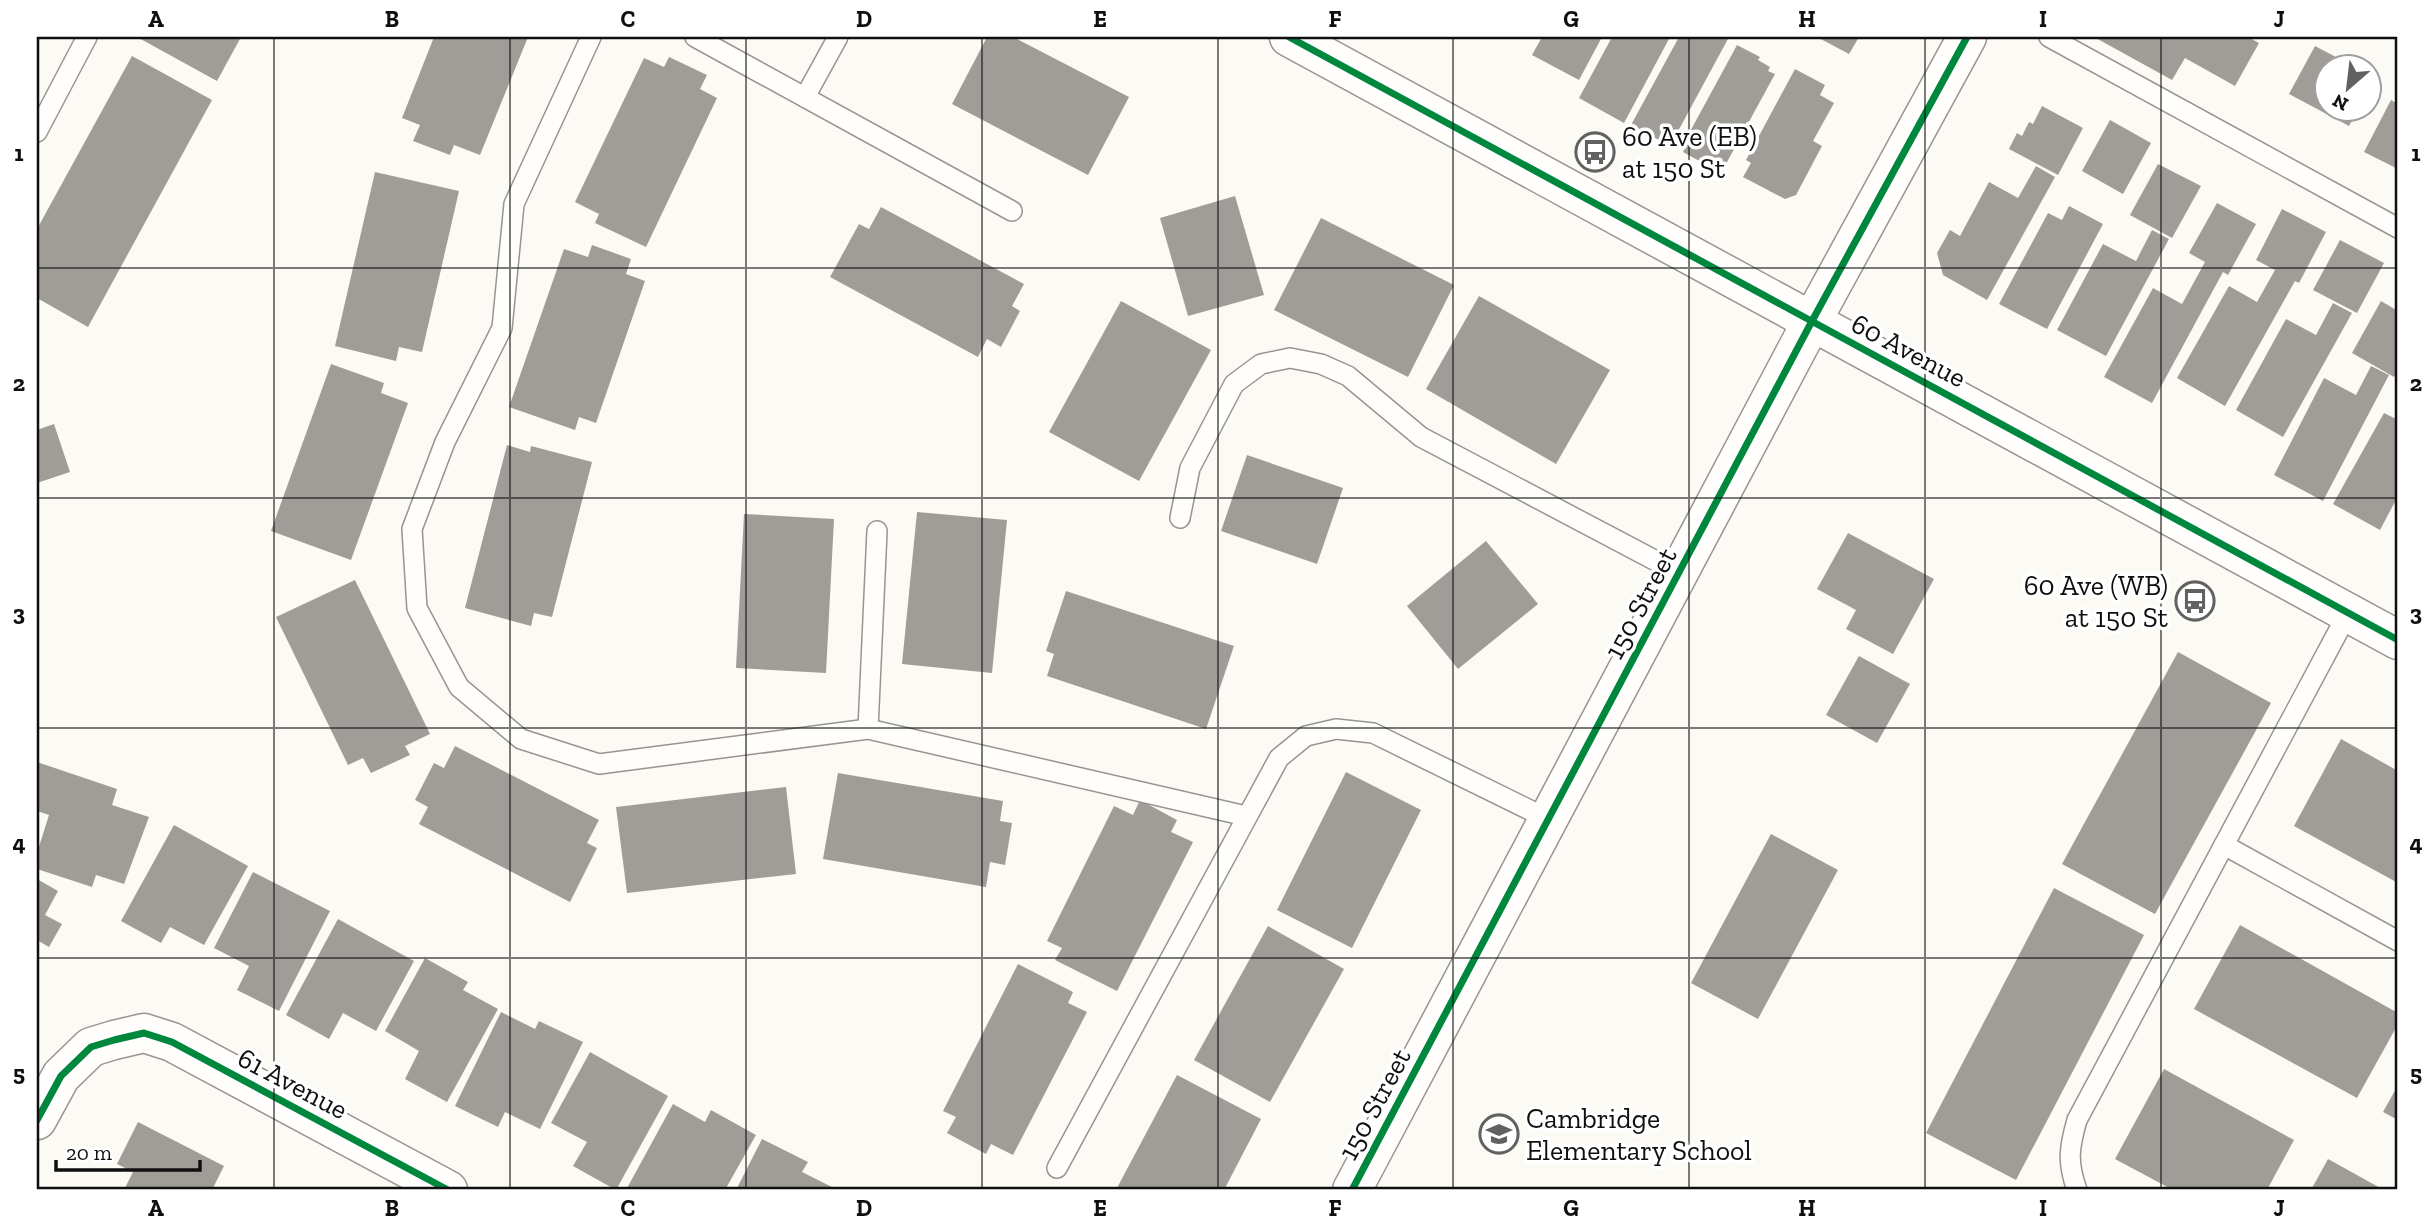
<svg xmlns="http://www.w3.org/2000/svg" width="2435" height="1227" font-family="'Zilla Slab',serif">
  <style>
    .building { fill: #a09d99 }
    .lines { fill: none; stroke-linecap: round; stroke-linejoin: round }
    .service-casing { stroke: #969592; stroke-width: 22 }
    .minor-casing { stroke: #969592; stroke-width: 41 }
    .tertiary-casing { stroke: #969592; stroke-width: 41 }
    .service { stroke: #fffefd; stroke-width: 19 }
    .minor { stroke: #fffefd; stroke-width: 38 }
    .tertiary { stroke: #fffefd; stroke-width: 38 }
    .cycleway-casing { stroke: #fff; stroke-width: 11 }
    .cycleway { stroke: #00873e; stroke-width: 7 }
    .grid { fill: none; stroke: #0f0f0f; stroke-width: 2; stroke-opacity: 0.55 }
    .labels { text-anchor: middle; stroke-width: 7; stroke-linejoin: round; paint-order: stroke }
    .poi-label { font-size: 28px; fill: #0f0f0f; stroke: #fff; text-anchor: start }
    .street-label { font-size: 28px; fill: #0f0f0f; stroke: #fff }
    .neatline { fill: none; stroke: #0f0f0f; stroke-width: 2.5 }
    .grid-label { font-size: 23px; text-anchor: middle; font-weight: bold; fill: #0f0f0f }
  </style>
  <rect width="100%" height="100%" fill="#fcfaf4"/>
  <!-- building -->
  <g class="building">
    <path d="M 137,37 L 241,37 L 217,81 Z"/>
    <path d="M 434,37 L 528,37 L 480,155 L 454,145 L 450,155 L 413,141 L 420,125 L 402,118 Z"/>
    <path d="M 987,37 L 1013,37 L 1129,97 L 1088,175 L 952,104 Z"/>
    <path d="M 1542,37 L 1602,37 L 1579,80 L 1532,55 Z"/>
    <path d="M 1612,37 L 1670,37 L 1624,123 L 1579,98 Z"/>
    <path d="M 1679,37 L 1729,37 L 1670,146 L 1631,125 Z"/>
    <path d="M 1817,37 L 1859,37 L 1849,54 Z"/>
    <path d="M 2094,37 L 2248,37 L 2259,43 L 2235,86 L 2185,58 L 2172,80 Z"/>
    <path d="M 1737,45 L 1760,57 L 1758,60 L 1770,67 L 1768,71 L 1775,74 L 1721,173 L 1683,152 L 1689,141 L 1686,139 Z"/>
    <path d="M 2315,46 L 2353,66 L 2326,66 L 2326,108 L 2359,108 L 2349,126 L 2289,94 Z"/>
    <path d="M 132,56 L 212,100 L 88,327 L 37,298 L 37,229 Z"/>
    <path d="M 669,57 L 707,75 L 700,89 L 717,98 L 646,247 L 595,223 L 599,214 L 575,202 L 644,58 L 664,67 Z"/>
    <path d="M 1795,69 L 1825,85 L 1820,95 L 1834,103 L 1813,141 L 1822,146 L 1796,195 L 1785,199 L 1743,177 L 1751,163 L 1746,160 Z"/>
    <path d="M 2391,100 L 2398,104 L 2398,169 L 2364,152 Z"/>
    <path d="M 2042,106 L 2083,128 L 2058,175 L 2009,149 L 2017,133 L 2022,136 L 2029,122 L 2033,124 Z"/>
    <path d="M 2110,120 L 2151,143 L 2123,194 L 2082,171 Z"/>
    <path d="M 2158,164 L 2201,186 L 2172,238 L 2130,215 Z"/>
    <path d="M 2036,166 L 2055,177 L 1987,300 L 1943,275 L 1937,253 L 1950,230 L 1960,236 L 1989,182 L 2018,198 Z"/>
    <path d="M 375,172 L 459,191 L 422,352 L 399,347 L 396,361 L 335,346 Z"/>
    <path d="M 1235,196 L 1264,295 L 1188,316 L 1160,218 Z"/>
    <path d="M 2217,203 L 2256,224 L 2228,275 L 2223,272 L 2152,403 L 2104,377 L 2153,288 L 2182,304 L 2205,262 L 2189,253 Z"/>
    <path d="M 2069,206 L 2103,224 L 2047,329 L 1999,304 L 2048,213 L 2062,220 Z"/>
    <path d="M 881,207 L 1024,284 L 1012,306 L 1020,311 L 1001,347 L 987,339 L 978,357 L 830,277 L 859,224 L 869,229 Z"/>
    <path d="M 2282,209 L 2326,232 L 2299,283 L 2295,281 L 2225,406 L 2177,378 L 2229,286 L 2257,302 L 2275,270 L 2256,260 Z"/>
    <path d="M 1321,218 L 1454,285 L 1408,377 L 1274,310 Z"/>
    <path d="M 2152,230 L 2169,239 L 2106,356 L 2057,330 L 2103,244 L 2136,261 Z"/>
    <path d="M 2340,240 L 2384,263 L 2357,313 L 2313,290 Z"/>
    <path d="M 592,245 L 631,259 L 626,274 L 645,281 L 596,423 L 579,417 L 575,430 L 509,407 L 564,249 L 588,257 Z"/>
    <path d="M 1479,296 L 1610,370 L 1556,464 L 1426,389 Z"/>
    <path d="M 1121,301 L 1211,350 L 1139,481 L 1049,432 Z"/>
    <path d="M 2381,301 L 2398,311 L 2398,370 L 2394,377 L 2352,353 Z"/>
    <path d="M 2333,303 L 2352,313 L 2283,437 L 2236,410 L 2286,319 L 2316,335 Z"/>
    <path d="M 331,364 L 384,383 L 381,393 L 408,403 L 351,560 L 271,531 Z"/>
    <path d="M 2371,366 L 2389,375 L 2323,501 L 2274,475 L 2324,378 L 2356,395 Z"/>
    <path d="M 2384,413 L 2398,420 L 2398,496 L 2380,530 L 2333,504 Z"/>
    <path d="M 54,424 L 70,472 L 37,483 L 37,430 Z"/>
    <path d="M 507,445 L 530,452 L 531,446 L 592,462 L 552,617 L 534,613 L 531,626 L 465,608 Z"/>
    <path d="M 1247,455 L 1343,488 L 1317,564 L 1221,531 Z"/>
    <path d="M 917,512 L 1007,520 L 992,673 L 902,664 Z"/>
    <path d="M 744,514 L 834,519 L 826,673 L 736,668 Z"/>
    <path d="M 1848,533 L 1934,579 L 1893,654 L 1846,629 L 1856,610 L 1817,589 Z"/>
    <path d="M 1486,541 L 1538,604 L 1458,669 L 1407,606 Z"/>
    <path d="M 355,580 L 430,734 L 405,746 L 410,755 L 371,773 L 363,758 L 348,765 L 276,617 Z"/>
    <path d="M 1066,591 L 1234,646 L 1206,729 L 1047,676 L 1054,654 L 1046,651 Z"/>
    <path d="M 2178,652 L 2271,703 L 2155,914 L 2062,864 Z"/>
    <path d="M 1859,656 L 1910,684 L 1877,743 L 1826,715 Z"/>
    <path d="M 2341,739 L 2398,771 L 2398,883 L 2294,826 Z"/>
    <path d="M 455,746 L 599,820 L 587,843 L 597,848 L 570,902 L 419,824 L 428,807 L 415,800 L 434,763 L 444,768 Z"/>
    <path d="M 37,762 L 117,789 L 112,805 L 149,817 L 124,884 L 96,875 L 92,887 L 37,869 L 37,853 L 49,815 L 37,811 Z"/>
    <path d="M 1346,772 L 1421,810 L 1352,948 L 1277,910 Z"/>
    <path d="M 838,773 L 1003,801 L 1000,821 L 1012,823 L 1005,865 L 990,862 L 986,887 L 823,859 Z"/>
    <path d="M 786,787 L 796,874 L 627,893 L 616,807 Z"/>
    <path d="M 1140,800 L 1177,820 L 1171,832 L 1193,842 L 1117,991 L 1055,960 L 1062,948 L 1047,941 L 1114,806 L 1133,815 Z"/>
    <path d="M 174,825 L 248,866 L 204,945 L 170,927 L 161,943 L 121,921 Z"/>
    <path d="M 1771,834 L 1838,870 L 1758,1019 L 1691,983 Z"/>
    <path d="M 253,872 L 330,911 L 279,1011 L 237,990 L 249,966 L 214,948 Z"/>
    <path d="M 37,879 L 58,891 L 45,915 L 62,924 L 49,947 L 37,940 Z"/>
    <path d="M 2054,888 L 2144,935 L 2016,1180 L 1926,1133 Z"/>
    <path d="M 338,919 L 414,961 L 376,1031 L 343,1013 L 329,1039 L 286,1015 Z"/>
    <path d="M 2240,925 L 2398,1013 L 2398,1024 L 2357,1098 L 2194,1009 Z"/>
    <path d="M 1268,926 L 1344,969 L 1270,1102 L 1194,1060 Z"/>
    <path d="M 425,958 L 468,982 L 463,990 L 498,1009 L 447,1102 L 405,1079 L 419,1051 L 385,1031 Z"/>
    <path d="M 1018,964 L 1073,992 L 1068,1003 L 1087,1012 L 1013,1155 L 991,1144 L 986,1154 L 947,1133 L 956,1117 L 943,1111 Z"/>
    <path d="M 501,1012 L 535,1029 L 539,1021 L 583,1042 L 540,1129 L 505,1112 L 498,1127 L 455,1106 Z"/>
    <path d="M 590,1052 L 668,1096 L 616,1190 L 573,1166 L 587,1142 L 551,1123 Z"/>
    <path d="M 2164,1069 L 2294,1140 L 2267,1190 L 2173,1190 L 2115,1159 Z"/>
    <path d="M 1177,1075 L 1261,1119 L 1224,1190 L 1121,1190 L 1117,1188 Z"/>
    <path d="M 2398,1085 L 2398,1120 L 2383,1112 Z"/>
    <path d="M 673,1104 L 705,1122 L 711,1110 L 756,1135 L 725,1190 L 626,1190 Z"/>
    <path d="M 138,1122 L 224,1166 L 212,1190 L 124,1190 L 133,1172 L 117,1164 Z"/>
    <path d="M 762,1139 L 808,1162 L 802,1172 L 838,1190 L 736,1190 Z"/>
    <path d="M 2328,1159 L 2384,1190 L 2311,1190 Z"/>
  </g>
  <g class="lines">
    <!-- service casing -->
    <g class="service-casing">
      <g id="service">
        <path d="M 591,37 L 514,204 L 502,328 L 445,442 L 412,529 L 417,608 L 459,687 L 521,739 L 599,764 L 868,729 L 1246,816"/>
        <path d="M 695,37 L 1012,211"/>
        <path d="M 2049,37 L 2398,228"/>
        <path d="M 805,97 L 838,37"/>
        <path d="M 37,132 L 87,37"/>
        <path d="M 1180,518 L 1190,468 L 1234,384 L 1261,364 L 1290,358 L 1321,364 L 1348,376 L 1421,437 L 1679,573"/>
        <path d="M 868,729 L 877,531"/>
        <path d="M 2224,845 L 2398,941"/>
        <path d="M 1057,1168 L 1279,758 L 1306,736 L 1336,729 L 1373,733 L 1548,819"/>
        <path d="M 2077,1190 C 2067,1162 2069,1148 2077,1120 L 2348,613"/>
      </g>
    </g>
    <!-- minor casing -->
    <g class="minor-casing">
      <g id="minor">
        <path d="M 37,1120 L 61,1076 L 91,1047 L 114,1040 L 144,1033 L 172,1042 L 448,1190"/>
        <path d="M 1352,1190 L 1812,321 L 1967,37"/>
      </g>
    </g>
    <!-- tertiary casing -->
    <g class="tertiary-casing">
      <path id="tertiary" d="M 1289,37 L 2398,640"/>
    </g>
    <!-- service -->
    <use href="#service" class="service"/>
    <!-- minor -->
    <use href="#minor" class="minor"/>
    <!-- tertiary -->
    <use href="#tertiary" class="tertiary"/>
    <!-- cycleway casing -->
    <g class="cycleway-casing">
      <g id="cycleway">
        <path d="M 1289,37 L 2398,640"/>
        <path d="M 37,1120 L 61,1076 L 91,1047 L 114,1040 L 144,1033 L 172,1042 L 448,1190"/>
        <path d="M 1352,1190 L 1812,321 L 1967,37"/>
      </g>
    </g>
    <!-- cycleway -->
    <use href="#cycleway" class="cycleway"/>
  </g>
  <!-- grid -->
  <path class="grid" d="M 274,37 L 274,1190M 510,37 L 510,1190M 746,37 L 746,1190M 982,37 L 982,1190M 1218,37 L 1218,1190M 1453,37 L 1453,1190M 1689,37 L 1689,1190M 1925,37 L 1925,1190M 2161,37 L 2161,1190M 37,268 L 2398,268M 37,498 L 2398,498M 37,728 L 2398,728M 37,958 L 2398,958"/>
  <!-- icons -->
  <defs>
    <g id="bus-ring" transform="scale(2.0125)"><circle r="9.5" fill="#fff" stroke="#62615f" stroke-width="1.5"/><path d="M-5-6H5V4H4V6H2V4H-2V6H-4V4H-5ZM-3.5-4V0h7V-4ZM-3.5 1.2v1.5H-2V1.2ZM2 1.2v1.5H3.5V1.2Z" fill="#62615f"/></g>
    <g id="school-ring" transform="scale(2.0125)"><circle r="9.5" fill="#fff" stroke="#62615f" stroke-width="1.5"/><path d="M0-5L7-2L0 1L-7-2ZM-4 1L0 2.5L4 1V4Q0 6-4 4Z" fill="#62615f"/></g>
  </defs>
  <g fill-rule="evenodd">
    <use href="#bus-ring" x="1595" y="152"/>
    <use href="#bus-ring" x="2195" y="601"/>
    <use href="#school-ring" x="1499" y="1134"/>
  </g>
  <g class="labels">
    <!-- poi labels -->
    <g class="poi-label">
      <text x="1622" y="146">60 Ave (EB)<tspan x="1622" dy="32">at 150 St</tspan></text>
      <text x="2168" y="595" text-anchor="end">60 Ave (WB)<tspan x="2168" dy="32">at 150 St</tspan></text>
      <text x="1526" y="1128">Cambridge<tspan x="1526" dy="32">Elementary School</tspan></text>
    </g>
    <!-- street labels -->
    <g class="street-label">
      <text transform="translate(1909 350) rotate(28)" y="10">60 Avenue</text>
      <text transform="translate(1640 603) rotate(-62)" y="10">150 Street</text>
      <text transform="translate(293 1083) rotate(28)" y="10">61 Avenue</text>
      <text transform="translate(1374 1104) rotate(-62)" y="10">150 Street</text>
    </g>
  </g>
  <!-- border -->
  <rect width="2435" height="1227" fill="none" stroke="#ffffff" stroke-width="77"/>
  <!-- north arrow -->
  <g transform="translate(2348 88) rotate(208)"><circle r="33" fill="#ffffff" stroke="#9f9f9f" stroke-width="2"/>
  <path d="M0-5L12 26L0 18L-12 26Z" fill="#62615f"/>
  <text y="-10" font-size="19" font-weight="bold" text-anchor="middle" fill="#0f0f0f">N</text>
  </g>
  <!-- scale -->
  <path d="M56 1160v10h144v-10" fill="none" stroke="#0f0f0f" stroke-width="3.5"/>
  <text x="66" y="1160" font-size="21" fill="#0f0f0f" stroke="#ffffff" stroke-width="5" paint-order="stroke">20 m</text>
  <rect x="38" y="38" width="2358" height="1150" class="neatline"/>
  <g class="grid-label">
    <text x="156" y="27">A</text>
    <text x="392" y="27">B</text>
    <text x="628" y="27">C</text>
    <text x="864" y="27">D</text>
    <text x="1100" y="27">E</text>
    <text x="1335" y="27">F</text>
    <text x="1571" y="27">G</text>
    <text x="1807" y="27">H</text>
    <text x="2043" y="27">I</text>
    <text x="2279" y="27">J</text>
    <text x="19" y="161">1</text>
    <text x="2416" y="161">1</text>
    <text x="19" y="391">2</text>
    <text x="2416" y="391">2</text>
    <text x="19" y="621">3</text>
    <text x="2416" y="621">3</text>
    <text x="19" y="851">4</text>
    <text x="2416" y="851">4</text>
    <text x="19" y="1081">5</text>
    <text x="2416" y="1081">5</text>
    <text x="156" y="1216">A</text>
    <text x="392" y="1216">B</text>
    <text x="628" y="1216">C</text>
    <text x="864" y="1216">D</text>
    <text x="1100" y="1216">E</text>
    <text x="1335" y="1216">F</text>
    <text x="1571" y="1216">G</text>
    <text x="1807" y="1216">H</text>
    <text x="2043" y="1216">I</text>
    <text x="2279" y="1216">J</text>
  </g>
</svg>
